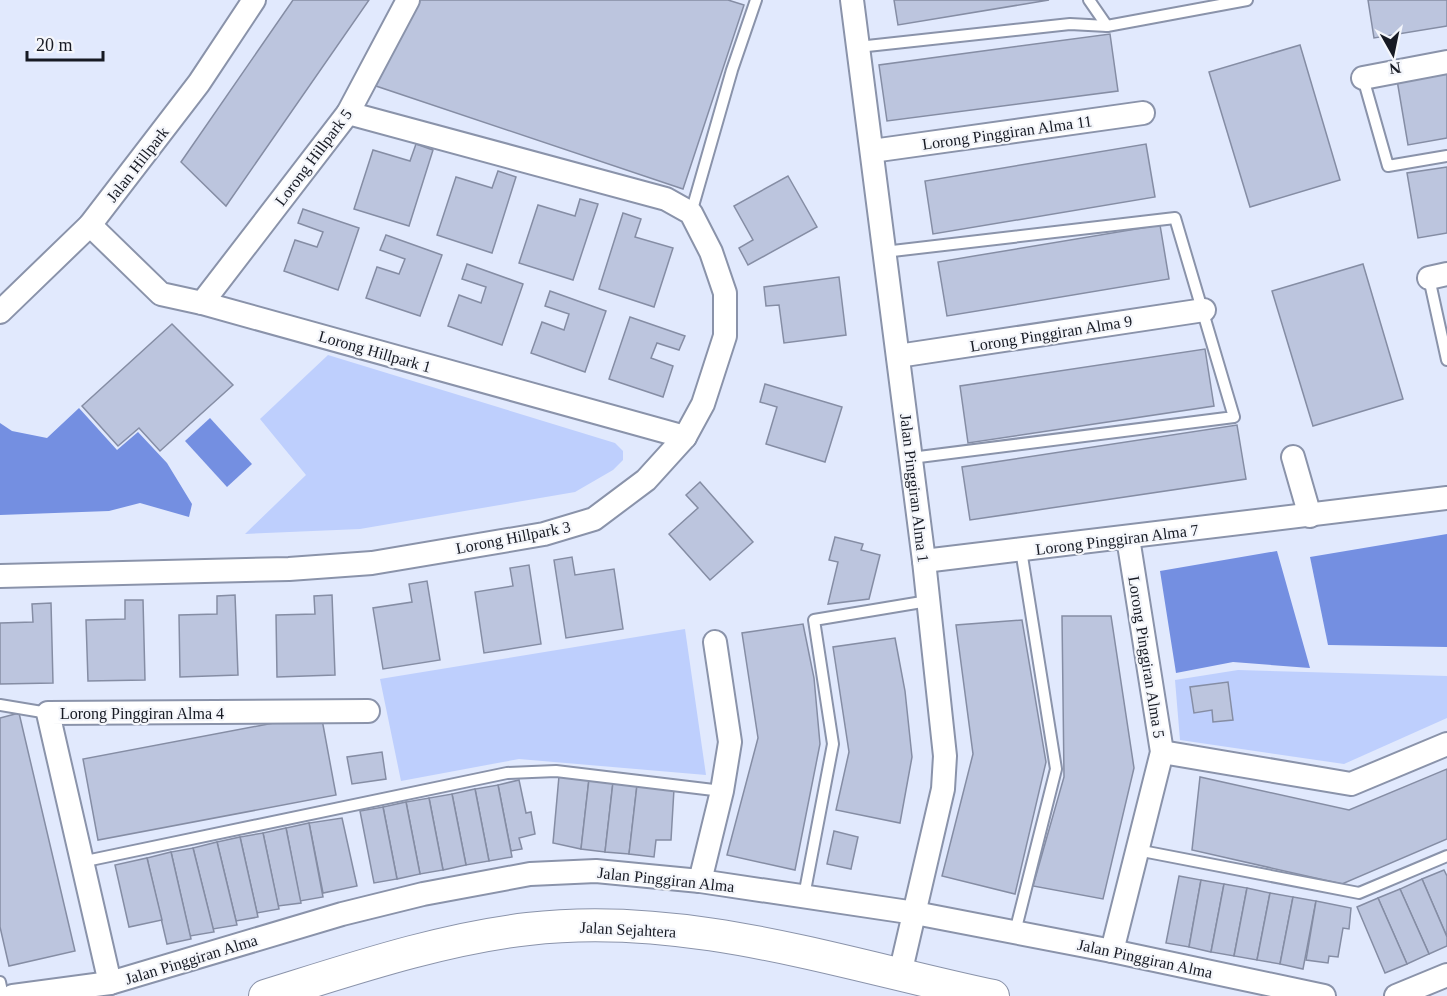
<svg xmlns="http://www.w3.org/2000/svg" width="1447" height="996" font-family="Georgia,serif">
  <style>
    .green { fill: #becffd }
    .water { fill: #748fe1 }
    .building { fill: #bcc5de; stroke: #858da4; stroke-width: 1.5 }
    .lines { fill: none; stroke-linecap: round; stroke-linejoin: round }
    .service-casing { stroke: #8a93aa; stroke-width: 14 }
    .minor-casing { stroke: #8a93aa; stroke-width: 26 }
    .secondary-casing { stroke: #8a93aa; stroke-width: 34 }
    .service { stroke: #fff; stroke-width: 10 }
    .minor { stroke: #fff; stroke-width: 22 }
    .secondary { stroke: #fff; stroke-width: 32 }
    .labels { text-anchor: middle; stroke-width: 4.5; stroke-linejoin: round; paint-order: stroke }
    .street-label { font-size: 16px; fill: #171a23; stroke: #f4f6fb }
  </style>
  <rect width="100%" height="100%" fill="#e1e9fd"/>
  <!-- green -->
  <g class="green">
    <path d="M 328,355 L 615,443 L 623,451 L 623,460 L 613,470 L 575,492 L 360,529 L 245,534 L 306,475 L 260,419 Z"/>
    <path d="M 685,629 L 706,775 L 519,759 L 401,781 L 380,679 Z"/>
    <path d="M 1238,670 L 1447,676 L 1447,718 L 1344,764 L 1180,740 L 1175,680 Z"/>
  </g>
  <!-- water -->
  <g class="water">
    <path d="M 79,408 L 117,450 L 138,432 L 167,463 L 192,504 L 189,517 L 140,503 L 109,511 L 0,515 L 0,423 L 12,431 L 47,438 Z"/>
    <path d="M 210,418 L 252,464 L 227,487 L 185,441 Z"/>
    <path d="M 1447,534 L 1447,647 L 1328,645 L 1310,557 Z"/>
    <path d="M 1277,551 L 1310,668 L 1233,662 L 1176,673 L 1160,571 Z"/>
  </g>
  <!-- building -->
  <g class="building">
    <path d="M 293,0 L 369,0 L 226,206 L 181,162 Z"/>
    <path d="M 420,0 L 728,0 L 744,5 L 683,189 L 370,84 Z"/>
    <path d="M 894,0 L 1049,0 L 898,25 Z"/>
    <path d="M 1368,0 L 1447,0 L 1447,26 L 1374,38 Z"/>
    <path d="M 1110,34 L 1118,91 L 887,121 L 879,65 Z"/>
    <path d="M 1300,45 L 1340,180 L 1250,207 L 1209,72 Z"/>
    <path d="M 1447,72 L 1447,138 L 1408,145 L 1397,80 Z"/>
    <path d="M 416,144 L 433,150 L 409,226 L 354,209 L 373,150 L 410,161 Z"/>
    <path d="M 1146,144 L 1155,197 L 933,234 L 925,181 Z"/>
    <path d="M 1447,167 L 1447,233 L 1418,238 L 1407,173 Z"/>
    <path d="M 498,171 L 516,177 L 492,253 L 437,235 L 456,177 L 492,188 Z"/>
    <path d="M 788,176 L 817,227 L 748,265 L 739,248 L 753,240 L 734,206 Z"/>
    <path d="M 580,199 L 598,204 L 573,280 L 519,263 L 538,205 L 575,216 Z"/>
    <path d="M 303,209 L 359,228 L 338,290 L 284,271 L 295,240 L 317,247 L 323,232 L 298,223 Z"/>
    <path d="M 623,213 L 641,219 L 635,237 L 673,248 L 654,307 L 599,289 Z"/>
    <path d="M 1160,225 L 1169,279 L 947,316 L 938,262 Z"/>
    <path d="M 386,235 L 442,255 L 420,316 L 366,298 L 377,267 L 399,274 L 405,259 L 380,250 Z"/>
    <path d="M 467,264 L 523,284 L 502,345 L 448,326 L 459,295 L 481,303 L 486,287 L 462,279 Z"/>
    <path d="M 1363,264 L 1403,399 L 1313,426 L 1272,291 Z"/>
    <path d="M 839,277 L 846,335 L 784,343 L 779,305 L 766,306 L 764,287 Z"/>
    <path d="M 550,291 L 606,311 L 585,372 L 531,353 L 542,322 L 564,330 L 569,314 L 545,306 Z"/>
    <path d="M 630,317 L 685,336 L 679,350 L 657,343 L 651,358 L 673,366 L 663,397 L 609,379 Z"/>
    <path d="M 172,324 L 233,385 L 160,451 L 139,428 L 118,446 L 82,406 Z"/>
    <path d="M 1205,349 L 1214,406 L 968,443 L 960,386 Z"/>
    <path d="M 765,384 L 842,407 L 825,462 L 766,444 L 777,407 L 760,402 Z"/>
    <path d="M 1237,425 L 1246,479 L 970,520 L 962,467 Z"/>
    <path d="M 700,482 L 753,542 L 710,580 L 669,534 L 698,508 L 686,495 Z"/>
    <path d="M 835,537 L 863,544 L 861,550 L 880,555 L 869,599 L 828,604 L 838,562 L 829,560 Z"/>
    <path d="M 572,557 L 575,575 L 614,569 L 623,629 L 566,638 L 554,560 Z"/>
    <path d="M 529,565 L 541,644 L 484,653 L 475,592 L 513,586 L 510,568 Z"/>
    <path d="M 427,581 L 440,660 L 383,669 L 373,608 L 412,602 L 409,584 Z"/>
    <path d="M 235,595 L 238,675 L 180,677 L 179,615 L 217,614 L 217,596 Z"/>
    <path d="M 332,595 L 335,675 L 277,677 L 276,615 L 315,614 L 314,596 Z"/>
    <path d="M 125,600 L 143,600 L 145,680 L 88,681 L 86,620 L 125,619 Z"/>
    <path d="M 51,603 L 53,683 L 0,684 L 0,623 L 33,622 L 32,604 Z"/>
    <path d="M 1062,616 L 1111,616 L 1134,768 L 1103,899 L 1033,886 L 1064,777 Z"/>
    <path d="M 1022,620 L 1046,762 L 1015,894 L 942,876 L 973,754 L 956,625 Z"/>
    <path d="M 803,624 L 814,678 L 820,744 L 795,870 L 727,855 L 758,738 L 742,633 Z"/>
    <path d="M 895,638 L 905,691 L 912,757 L 900,823 L 836,810 L 849,752 L 833,647 Z"/>
    <path d="M 1228,682 L 1233,720 L 1213,722 L 1212,710 L 1194,713 L 1190,687 Z"/>
    <path d="M 19,713 L 75,951 L 9,966 L 0,927 L 0,718 Z"/>
    <path d="M 321,714 L 336,795 L 98,840 L 83,759 Z"/>
    <path d="M 382,752 L 386,779 L 352,784 L 347,757 Z"/>
    <path d="M 1447,769 L 1447,839 L 1342,884 L 1192,850 L 1200,777 L 1349,810 Z"/>
    <path d="M 559,776 L 589,779 L 581,849 L 553,843 Z"/>
    <path d="M 589,779 L 613,782 L 605,852 L 581,849 Z"/>
    <path d="M 519,780 L 526,813 L 531,812 L 535,834 L 519,838 L 522,849 L 511,851 L 498,785 Z"/>
    <path d="M 613,782 L 637,785 L 629,854 L 605,852 Z"/>
    <path d="M 498,785 L 512,857 L 489,861 L 475,789 Z"/>
    <path d="M 637,785 L 674,789 L 671,840 L 656,840 L 654,857 L 629,854 Z"/>
    <path d="M 475,789 L 489,861 L 466,865 L 452,794 Z"/>
    <path d="M 452,794 L 466,865 L 443,870 L 429,798 Z"/>
    <path d="M 429,798 L 443,870 L 420,874 L 406,802 Z"/>
    <path d="M 406,802 L 420,874 L 397,879 L 383,807 Z"/>
    <path d="M 383,807 L 397,879 L 374,883 L 360,811 Z"/>
    <path d="M 342,818 L 357,886 L 323,893 L 309,823 Z"/>
    <path d="M 309,823 L 323,897 L 300,901 L 286,828 Z"/>
    <path d="M 286,828 L 301,903 L 278,906 L 263,833 Z"/>
    <path d="M 834,831 L 858,837 L 851,869 L 827,864 Z"/>
    <path d="M 263,833 L 279,909 L 257,913 L 240,837 Z"/>
    <path d="M 240,837 L 258,917 L 236,921 L 217,842 Z"/>
    <path d="M 217,842 L 237,925 L 213,929 L 193,848 Z"/>
    <path d="M 193,848 L 214,932 L 190,936 L 171,852 Z"/>
    <path d="M 171,852 L 191,939 L 167,944 L 147,858 Z"/>
    <path d="M 147,858 L 162,920 L 129,927 L 115,865 Z"/>
    <path d="M 1444,870 L 1447,876 L 1447,937 L 1422,879 Z"/>
    <path d="M 1179,876 L 1201,880 L 1189,947 L 1166,943 Z"/>
    <path d="M 1422,879 L 1447,937 L 1447,946 L 1429,954 L 1400,889 Z"/>
    <path d="M 1201,880 L 1224,884 L 1211,952 L 1189,947 Z"/>
    <path d="M 1224,884 L 1247,888 L 1234,956 L 1211,952 Z"/>
    <path d="M 1247,888 L 1270,893 L 1257,960 L 1234,956 Z"/>
    <path d="M 1400,889 L 1429,954 L 1407,964 L 1378,898 Z"/>
    <path d="M 1270,893 L 1293,897 L 1280,964 L 1257,960 Z"/>
    <path d="M 1293,897 L 1316,901 L 1303,969 L 1280,964 Z"/>
    <path d="M 1378,898 L 1407,964 L 1385,973 L 1357,907 Z"/>
    <path d="M 1316,901 L 1351,908 L 1349,929 L 1343,928 L 1338,957 L 1329,956 L 1328,963 L 1306,960 Z"/>
  </g>
  <g class="lines">
    <!-- service casing -->
    <g class="service-casing">
      <g id="service">
        <path d="M 1089,0 L 1107,26"/>
        <path d="M 858,47 L 1070,24 L 1107,26 L 1247,0"/>
        <path d="M 1363,78 L 1388,166 L 1447,156"/>
        <path d="M 691,213 L 732,70 L 756,0"/>
        <path d="M 884,252 L 1175,218 L 1234,417 L 911,458"/>
        <path d="M 1429,278 L 1447,360"/>
        <path d="M 0,705 L 48,713"/>
        <path d="M 1137,850 L 1359,893 L 1447,856"/>
        <path d="M 81,862 L 507,773 L 556,771 L 722,791"/>
        <path d="M 804,896 L 833,744 L 814,620 L 928,601"/>
        <path d="M 1015,932 L 1056,769 L 1021,550"/>
        <path d="M 0,982 L 3,996"/>
      </g>
    </g>
    <!-- minor casing -->
    <g class="minor-casing">
      <g id="minor">
        <path d="M 852,0 L 924,561 L 945,756 L 943,789 L 900,974"/>
        <path d="M 1363,78 L 1447,62"/>
        <path d="M 872,151 L 1143,113"/>
        <path d="M 90,225 L 161,294 L 202,303 L 685,437"/>
        <path d="M 1429,278 L 1447,274"/>
        <path d="M 202,303 L 348,113 L 408,0"/>
        <path d="M 0,312 L 90,225 L 199,83 L 254,0"/>
        <path d="M 898,356 L 1204,310"/>
        <path d="M 1293,457 L 1310,516"/>
        <path d="M 924,561 L 1447,498"/>
        <path d="M 0,576 L 289,569 L 372,563 L 544,534 L 594,519 L 646,480 L 685,437 L 703,404 L 725,336 L 725,293 L 711,252 L 691,213 L 666,199 L 348,113"/>
        <path d="M 1162,752 L 1351,784 L 1447,744"/>
        <path d="M 700,881 L 722,791 L 730,742 L 715,642"/>
        <path d="M 1112,951 L 1162,752 L 1128,538"/>
        <path d="M 110,983 L 48,713 L 368,711"/>
        <path d="M 13,996 L 110,983 L 342,914 L 423,894 L 530,874 L 596,871 L 700,881 L 915,913 L 1112,951 L 1324,996"/>
        <path d="M 1396,996 L 1447,975"/>
      </g>
    </g>
    <!-- secondary casing -->
    <g class="secondary-casing">
      <path id="secondary" d="M 265,996 C 349,970 440,939 528,929 C 685,910 842,964 993,996"/>
    </g>
    <!-- service -->
    <use href="#service" class="service"/>
    <!-- minor -->
    <use href="#minor" class="minor"/>
    <!-- secondary -->
    <use href="#secondary" class="secondary"/>
  </g>
  <g class="labels">
    <!-- street labels -->
    <g class="street-label">
      <text transform="translate(1007 132) rotate(-8)" y="6">Lorong Pinggiran Alma 11</text>
      <text transform="translate(313 157) rotate(-53)" y="6">Lorong Hillpark 5</text>
      <text transform="translate(137 164) rotate(-52)" y="6">Jalan Hillpark</text>
      <text transform="translate(1051 333) rotate(-9)" y="6">Lorong Pinggiran Alma 9</text>
      <text transform="translate(375 351) rotate(16)" y="6">Lorong Hillpark 1</text>
      <text transform="translate(915 488) rotate(83)" y="6">Jalan Pinggiran Alma 1</text>
      <text transform="translate(513 537) rotate(-11)" y="6">Lorong Hillpark 3</text>
      <text transform="translate(1117 539) rotate(-7)" y="6">Lorong Pinggiran Alma 7</text>
      <text transform="translate(1147 657) rotate(81)" y="6">Lorong Pinggiran Alma 5</text>
      <text x="142" y="719">Lorong Pinggiran Alma 4</text>
      <text transform="translate(666 879) rotate(6)" y="6">Jalan Pinggiran Alma</text>
      <text transform="translate(628 929) rotate(3)" y="6">Jalan Sejahtera</text>
      <text transform="translate(1145 958) rotate(12)" y="6">Jalan Pinggiran Alma</text>
      <text transform="translate(191 959) rotate(-17)" y="6">Jalan Pinggiran Alma</text>
    </g>
  </g>
  <!-- north arrow -->
  <g transform="translate(1393 54) rotate(171)" stroke="#f4f6fb" stroke-width="4.5" paint-order="stroke">
  <path d="M0-4.5L10 22L0 15L-10 22Z" fill="#171a23"/>
  <text y="-9" font-size="16" font-weight="bold" text-anchor="middle" fill="#171a23">N</text>
  </g>
  <!-- scale -->
  <path d="M27 51v9h76v-9" fill="none" stroke="#171a23" stroke-width="3"/>
  <text x="36" y="51" font-size="18" fill="#171a23" stroke="#f4f6fb" stroke-width="4.5" paint-order="stroke">20 m</text>
</svg>
